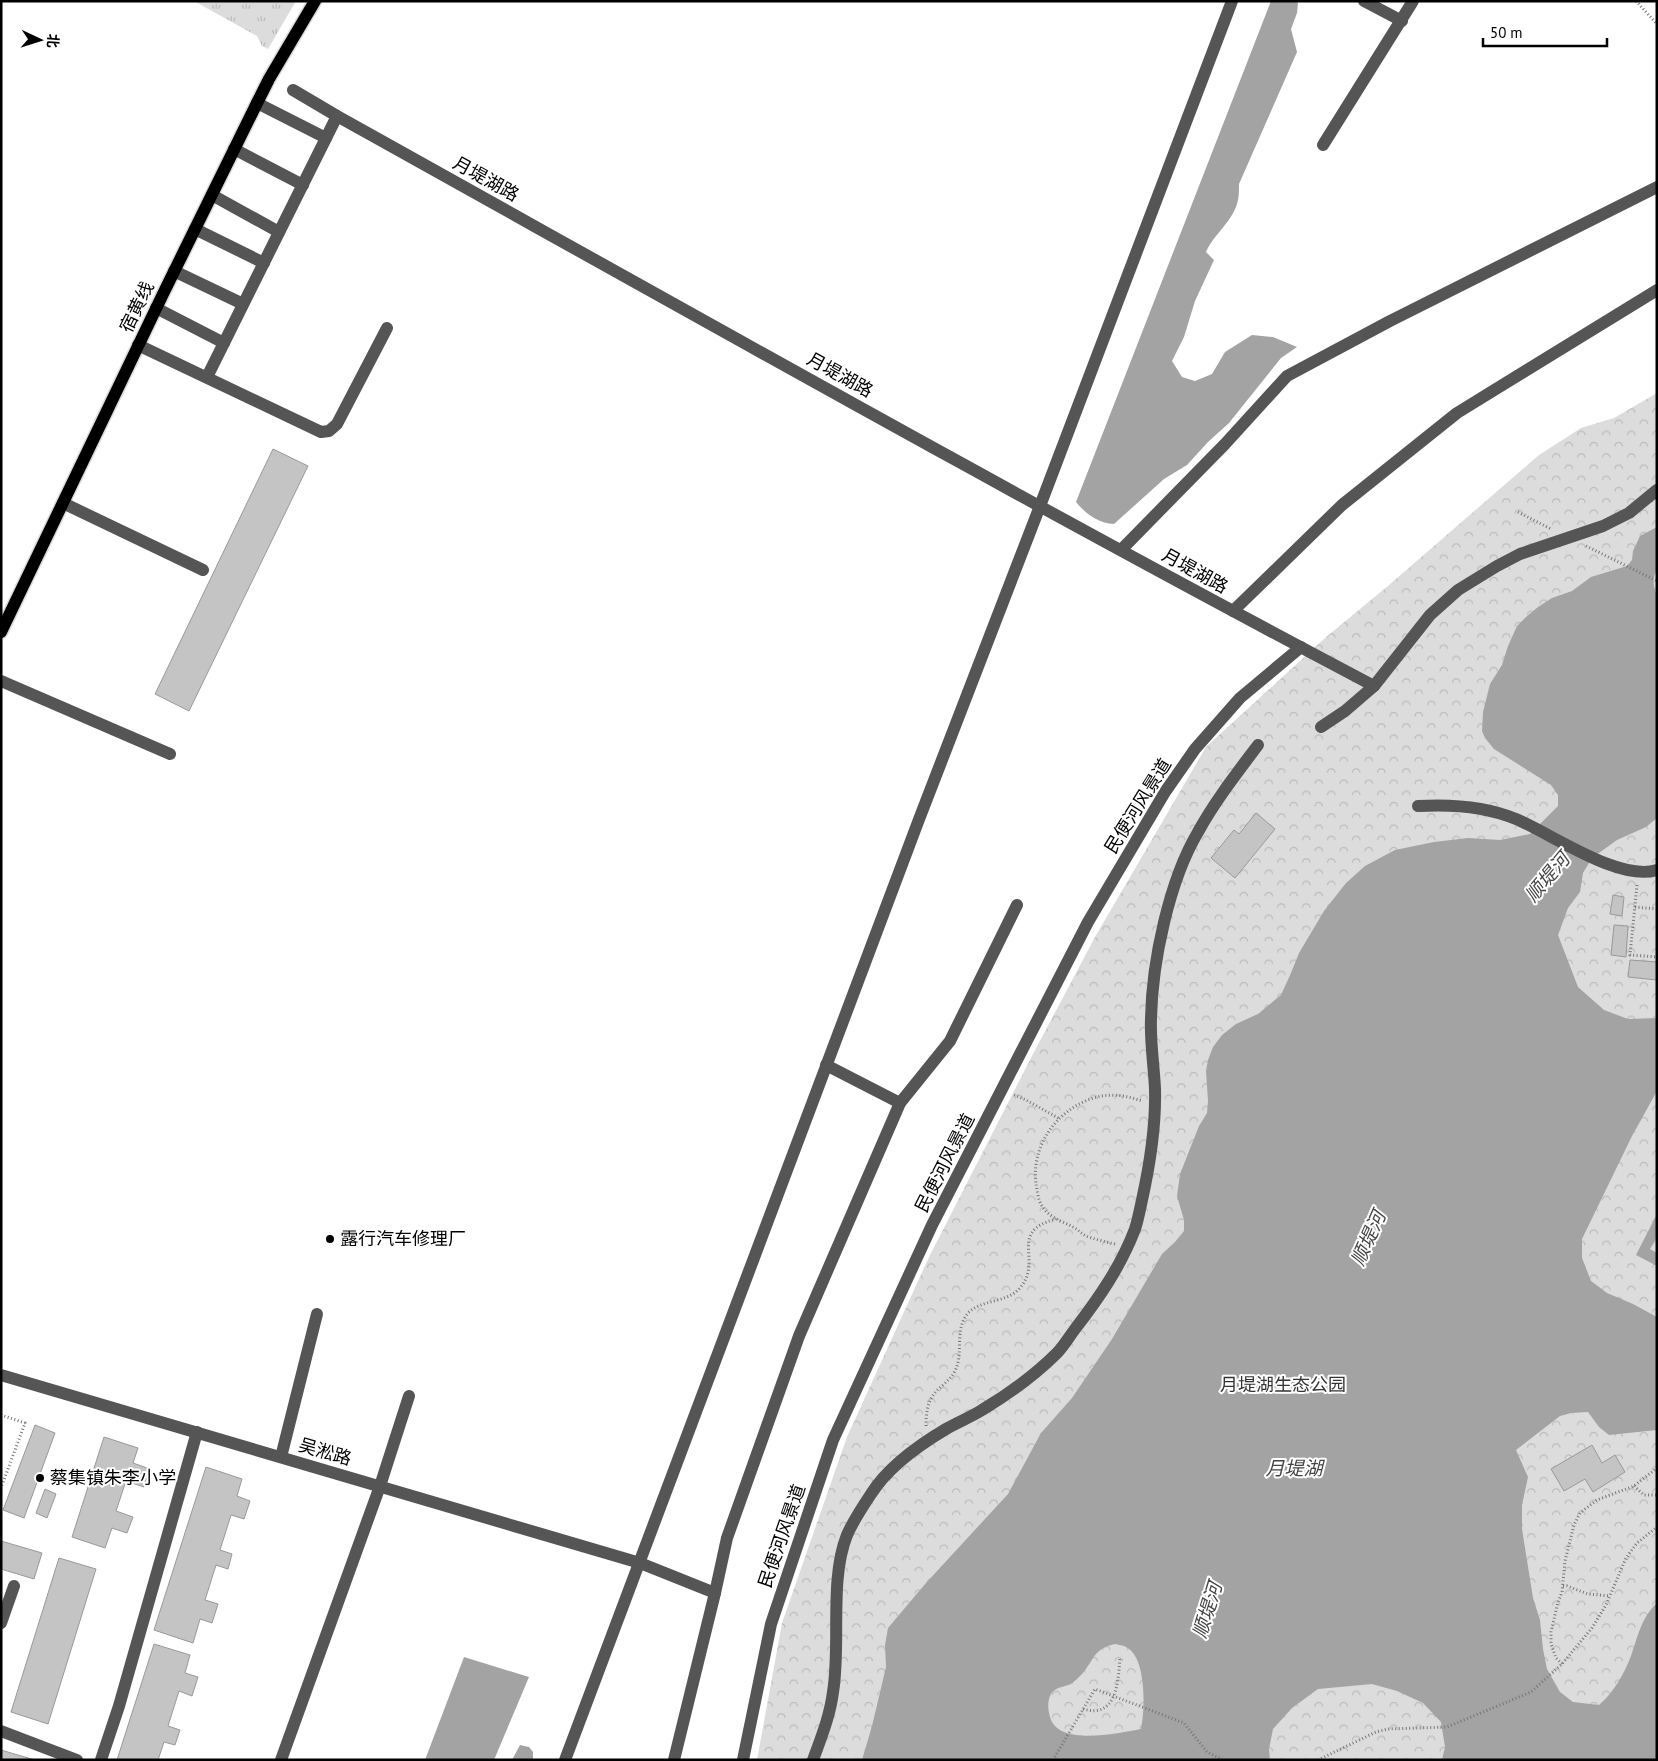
<svg xmlns="http://www.w3.org/2000/svg" width="1658" height="1761" font-family="'PT Sans','Noto Sans SC',sans-serif">
  <style>
    .grass { fill: url(#grass-tufts) }
    .park { fill: url(#park-crowns) }
    .water { fill: #a3a3a3; fill-rule: evenodd }
    .building { fill: #c4c4c4; stroke: #999 }
    .lines { fill: none; stroke-linecap: round; stroke-linejoin: round }
    .major-casing { stroke: #dbdbdb; stroke-width: 15 }
    .path { stroke: #777; stroke-width: 3; stroke-dasharray: 1 2.5; stroke-linecap: butt }
    .minor { stroke: #555; stroke-width: 12 }
    .major { stroke: #000; stroke-width: 12 }
    .poi-dot { fill: #000; stroke: #fff; stroke-width: 2 }
    .labels { text-anchor: middle; stroke-width: 4; stroke-linejoin: round; paint-order: stroke }
    .street-label { font-size: 18px; fill: #000; stroke: #fff }
    .poi-label { font-size: 18px; fill: #000; stroke: #fff; text-anchor: start }
    .park-label { font-size: 18px; fill: #333; stroke: #fff }
    .water-label { font-size: 19px; font-style: italic; fill: #444; stroke: #fff }
  </style>
  <defs>
    <pattern id="grass-tufts" width="24" height="20" patternUnits="userSpaceOnUse" patternTransform="scale(1.25)"><rect width="24" height="20" fill="#dcdcdc"/><path d="M3 7l-1-3M5 7V3M7 7l1-3M15 17l-1-3M17 17v-4M19 17l1-3" fill="none" stroke="#bbb"/></pattern>
    <pattern id="park-crowns" width="20" height="18" patternUnits="userSpaceOnUse" patternTransform="scale(1.25)"><rect width="20" height="18" fill="#dcdcdc"/><path d="M2 6a3 3 0 1 1 6 0M12 15a3 3 0 1 1 6 0" fill="none" stroke="#bbb"/></pattern>
  </defs>
  <rect width="100%" height="100%" fill="#fff"/>
  <!-- grass -->
  <path class="grass" d="M 194,1 L 296,1 L 268,49 L 262,46 L 257,36 Z"/>
  <!-- park -->
  <path class="park" d="M 1657,393 L 1657,1760 L 757,1760 L 782,1623 L 847,1437 L 929,1257 L 1032,1056 L 1095,937 L 1206,747 L 1325,638 L 1389,585 L 1539,455 L 1581,428 L 1614,418 Z"/>
  <!-- water -->
  <g class="water">
    <path d="M 1271,1 L 1295,1 L 1298,3 L 1297,13 L 1291,29 L 1297,52 L 1239,184 C 1239,191 1239,198 1237,204 C 1231,223 1214,234 1206,252 L 1214,260 L 1195,301 L 1184,337 L 1172,361 L 1182,377 L 1195,381 L 1212,374 L 1225,352 L 1252,335 L 1273,337 L 1297,347 L 1281,358 L 1229,423 L 1208,442 L 1187,465 L 1164,479 L 1114,524 C 1098,523 1086,514 1076,502 Z"/>
    <path d="M 1657,527 L 1657,570 C 1652,577 1653,587 1657,595 L 1657,818 L 1646,827 L 1617,840 L 1592,858 L 1583,873 L 1580,892 L 1568,908 L 1558,935 L 1578,987 L 1604,1010 L 1628,1019 L 1657,1018 L 1657,1091 L 1632,1136 L 1582,1239 L 1582,1258 L 1591,1281 L 1607,1293 L 1633,1304 L 1657,1317 L 1657,1430 L 1609,1435 L 1599,1427 L 1588,1412 L 1571,1413 L 1560,1416 L 1516,1450 L 1528,1477 L 1522,1505 L 1522,1529 L 1533,1598 L 1540,1620 L 1543,1649 L 1547,1669 L 1560,1692 L 1573,1702 L 1599,1705 C 1614,1692 1624,1674 1631,1656 C 1638,1636 1641,1618 1657,1603 L 1657,1760 L 1442,1760 L 1445,1747 L 1441,1722 L 1423,1703 L 1397,1691 L 1372,1684 L 1318,1689 L 1292,1708 L 1273,1729 L 1269,1749 L 1270,1760 L 862,1760 L 872,1726 L 886,1667 L 885,1645 L 888,1628 L 926,1583 L 1008,1494 L 1041,1433 L 1072,1398 L 1112,1339 L 1162,1254 L 1175,1242 L 1184,1231 L 1184,1220 L 1177,1196 L 1180,1174 L 1199,1126 L 1207,1113 L 1208,1101 L 1206,1071 L 1208,1060 L 1213,1047 L 1222,1035 L 1236,1024 L 1258,1014 L 1281,995 L 1291,973 L 1299,953 L 1324,911 L 1346,883 L 1365,866 L 1395,850 L 1434,842 L 1468,838 L 1500,840 L 1530,834 L 1558,806 L 1558,795 L 1551,785 L 1494,749 L 1485,738 L 1482,731 L 1483,712 L 1490,684 L 1502,665 L 1508,646 L 1517,626 L 1526,617 L 1538,607 L 1552,598 L 1572,591 L 1591,577 L 1627,566 L 1632,560 L 1633,551 L 1640,536 ZM 1115,1644 C 1118,1645 1123,1645 1126,1647 C 1147,1657 1145,1710 1141,1729 C 1118,1733 1058,1747 1050,1717 C 1048,1710 1047,1701 1051,1694 C 1055,1687 1064,1687 1071,1684 C 1074,1682 1079,1677 1082,1674 C 1095,1659 1093,1649 1115,1644 Z"/>
    <path d="M 1657,1214 L 1657,1237 L 1650,1249 L 1657,1253 L 1657,1266 L 1636,1255 Z"/>
    <path d="M 464,1657 L 529,1677 L 494,1760 L 425,1760 Z"/>
    <path d="M 520,1745 L 529,1747 L 533,1752 L 533,1760 L 512,1760 Z"/>
  </g>
  <!-- building -->
  <g class="building">
    <path d="M 273,449 L 308,466 L 189,711 L 155,694 Z"/>
    <path d="M 1256,813 L 1275,829 L 1235,878 L 1211,858 L 1234,830 L 1239,834 Z"/>
    <path d="M 1613,895 L 1624,897 L 1622,916 L 1610,914 Z"/>
    <path d="M 1614,925 L 1628,926 L 1626,957 L 1611,955 Z"/>
    <path d="M 1630,960 L 1657,962 L 1657,980 L 1628,977 Z"/>
    <path d="M 35,1425 L 55,1433 L 24,1518 L 3,1510 Z"/>
    <path d="M 104,1437 L 138,1448 L 133,1463 L 150,1469 L 144,1487 L 126,1481 L 116,1511 L 133,1517 L 127,1533 L 112,1528 L 105,1548 L 72,1537 Z"/>
    <path d="M 1592,1445 L 1602,1463 L 1615,1455 L 1625,1472 L 1593,1492 L 1585,1479 L 1564,1491 L 1551,1469 Z"/>
    <path d="M 206,1467 L 242,1479 L 237,1496 L 250,1501 L 244,1519 L 231,1515 L 220,1550 L 232,1554 L 228,1569 L 216,1565 L 205,1600 L 218,1604 L 212,1623 L 200,1619 L 193,1643 L 154,1630 Z"/>
    <path d="M 45,1489 L 56,1494 L 47,1518 L 36,1513 Z"/>
    <path d="M 1,1541 L 42,1553 L 34,1579 L 1,1569 Z"/>
    <path d="M 59,1558 L 96,1569 L 48,1724 L 11,1712 Z"/>
    <path d="M 154,1644 L 190,1655 L 185,1673 L 198,1677 L 192,1696 L 179,1691 L 168,1726 L 180,1730 L 175,1745 L 164,1742 L 158,1760 L 117,1760 Z"/>
    <path d="M 1,1750 L 35,1760 L 1,1760 Z"/>
  </g>
  <g class="lines">
    <!-- major casing -->
    <g class="major-casing">
      <path id="major" d="M 1,632 L 163,294 L 257,103 L 269,79 L 315,1"/>
    </g>
    <!-- path -->
    <g class="path">
      <path d="M 1636,1 L 1657,24"/>
      <path d="M 1518,512 L 1551,529"/>
      <path d="M 1586,546 L 1657,581"/>
      <path d="M 1637,885 L 1630,955 L 1657,957"/>
      <path d="M 1635,907 L 1657,909"/>
      <path d="M 1014,1095 L 1026,1100 L 1060,1119"/>
      <path d="M 1115,1244 C 1106,1242 1097,1240 1089,1237 C 1082,1235 1079,1230 1073,1227 C 1062,1221 1048,1217 1042,1206 C 1038,1200 1037,1190 1036,1183 C 1031,1144 1059,1107 1097,1097 C 1112,1093 1128,1096 1142,1101"/>
      <path d="M 1,1415 L 25,1423 L 1,1488"/>
      <path d="M 926,1426 C 926,1415 927,1403 934,1394 C 940,1386 950,1381 955,1371 C 964,1353 954,1330 968,1313 C 982,1299 1006,1303 1019,1289 C 1045,1261 1006,1232 1056,1219"/>
      <path d="M 1634,1486 L 1644,1495 L 1657,1495"/>
      <path d="M 1563,1586 L 1567,1586 L 1588,1594 L 1610,1596"/>
      <path d="M 1562,1664 L 1556,1658 L 1551,1644 L 1551,1632 L 1558,1602 L 1562,1592 L 1565,1561 L 1574,1525 L 1580,1513 L 1597,1500 L 1634,1486 L 1657,1468"/>
      <path d="M 1083,1709 C 1117,1719 1118,1682 1120,1658"/>
      <path d="M 1053,1760 L 1095,1689 L 1184,1723 L 1207,1752 L 1223,1760"/>
      <path d="M 1318,1760 L 1376,1732 L 1388,1729 L 1447,1727 L 1531,1692 L 1562,1664 L 1592,1628 L 1606,1605 L 1626,1558 L 1637,1543 L 1657,1527"/>
    </g>
    <!-- minor -->
    <g class="minor">
      <path d="M 1364,1 L 1402,21"/>
      <path d="M 293,90 L 337,116 C 682,308 1025,502 1374,686"/>
      <path d="M 257,103 L 326,138"/>
      <path d="M 1323,145 L 1413,1"/>
      <path d="M 234,149 L 303,185"/>
      <path d="M 212,195 L 279,232"/>
      <path d="M 195,229 L 264,263"/>
      <path d="M 174,271 L 243,304"/>
      <path d="M 156,308 L 224,343"/>
      <path d="M 138,345 L 321,432 L 329,431 L 337,424 L 387,328"/>
      <path d="M 207,377 L 337,116"/>
      <path d="M 63,503 L 203,570"/>
      <path d="M 1121,550 L 1225,444 L 1287,376 L 1390,321 L 1657,187"/>
      <path d="M 1233,611 L 1342,505 L 1457,413 L 1657,290"/>
      <path d="M 1,681 L 170,754"/>
      <path d="M 1321,727 L 1345,711 L 1374,686 L 1430,615 L 1458,590 L 1497,566 L 1520,554 L 1603,526 L 1629,513 L 1657,490"/>
      <path d="M 1418,806 C 1452,804 1485,806 1516,819 C 1552,834 1619,882 1657,870"/>
      <path d="M 826,1065 L 900,1103"/>
      <path d="M 1,1375 L 640,1563 L 715,1593"/>
      <path d="M 281,1457 L 317,1314"/>
      <path d="M 1,1623 L 14,1586"/>
      <path d="M 1,1731 L 77,1760"/>
      <path d="M 101,1760 L 119,1706 L 197,1432"/>
      <path d="M 281,1760 L 380,1486 L 409,1396"/>
      <path d="M 565,1760 L 918,822 L 1040,506 L 1232,1"/>
      <path d="M 674,1760 L 715,1593 L 727,1538 L 799,1336 L 900,1103 L 950,1041 L 1017,905"/>
      <path d="M 743,1760 L 771,1624 L 833,1440 L 932,1225 L 1088,922 L 1165,792 L 1195,749 L 1240,698 L 1301,647"/>
      <path d="M 813,1760 C 821,1738 830,1716 833,1692 C 841,1644 829,1580 847,1535 C 853,1521 863,1506 871,1494 C 888,1467 919,1445 946,1429 C 958,1422 971,1417 982,1410 C 1007,1395 1037,1373 1057,1353 C 1064,1346 1069,1337 1075,1329 C 1099,1298 1121,1266 1135,1229 C 1138,1220 1140,1209 1142,1200 C 1150,1164 1156,1127 1155,1089 C 1154,1066 1150,1042 1151,1019 C 1152,962 1169,881 1198,832 C 1215,801 1237,773 1258,745"/>
    </g>
    <!-- major -->
    <use href="#major" class="major"/>
  </g>
  <!-- markers -->
  <g class="poi-dot">
    <circle cx="330" cy="1239" r="5"/>
    <circle cx="40" cy="1478" r="5"/>
  </g>
  <g class="labels">
    <!-- street labels -->
    <g class="street-label">
      <text transform="translate(486 179) rotate(29)" y="6">月堤湖路</text>
      <text transform="translate(137 307) rotate(-64)" y="6">宿黄线</text>
      <text transform="translate(840 375) rotate(29)" y="6">月堤湖路</text>
      <text transform="translate(1195 571) rotate(29)" y="6">月堤湖路</text>
      <text transform="translate(1138 806) rotate(-58)" y="6">民便河风景道</text>
      <text transform="translate(945 1163) rotate(-63)" y="6">民便河风景道</text>
      <text transform="translate(325 1452) rotate(16)" y="6">吴淞路</text>
      <text transform="translate(782 1536) rotate(-71)" y="6">民便河风景道</text>
    </g>
    <!-- poi labels -->
    <g class="poi-label">
      <text x="340" y="1245">露行汽车修理厂</text>
      <text x="50" y="1484">蔡集镇朱李小学</text>
    </g>
    <!-- park labels -->
    <g class="park-label">
      <text x="1283" y="1391">月堤湖生态公园</text>
    </g>
    <!-- water labels -->
    <g class="water-label">
      <text transform="translate(1547 877) rotate(-50)" y="7">顺堤河</text>
      <text transform="translate(1368 1238) rotate(-66)" y="7">顺堤河</text>
      <text x="1294" y="1475">月堤湖</text>
      <text transform="translate(1207 1610) rotate(-73)" y="7">顺堤河</text>
    </g>
  </g>
  <!-- border -->
  <rect width="1658" height="1761" fill="none" stroke="#000000" stroke-width="5"/>
  <!-- north arrow -->
  <g transform="translate(40 40) rotate(94)" stroke="#ffffff" stroke-width="4" paint-order="stroke">
  <path d="M0-4L9 19L0 12L-9 19Z" fill="#000000"/>
  <text y="-8" font-size="14" font-weight="bold" text-anchor="middle" fill="#000000">北</text>
  </g>
  <!-- scale -->
  <path d="M1483 38v8h124v-8" fill="none" stroke="#000000" stroke-width="2.5"/>
  <text x="1490" y="38" font-size="15" fill="#000000" stroke="#ffffff" stroke-width="4" paint-order="stroke">50 m</text>
</svg>
